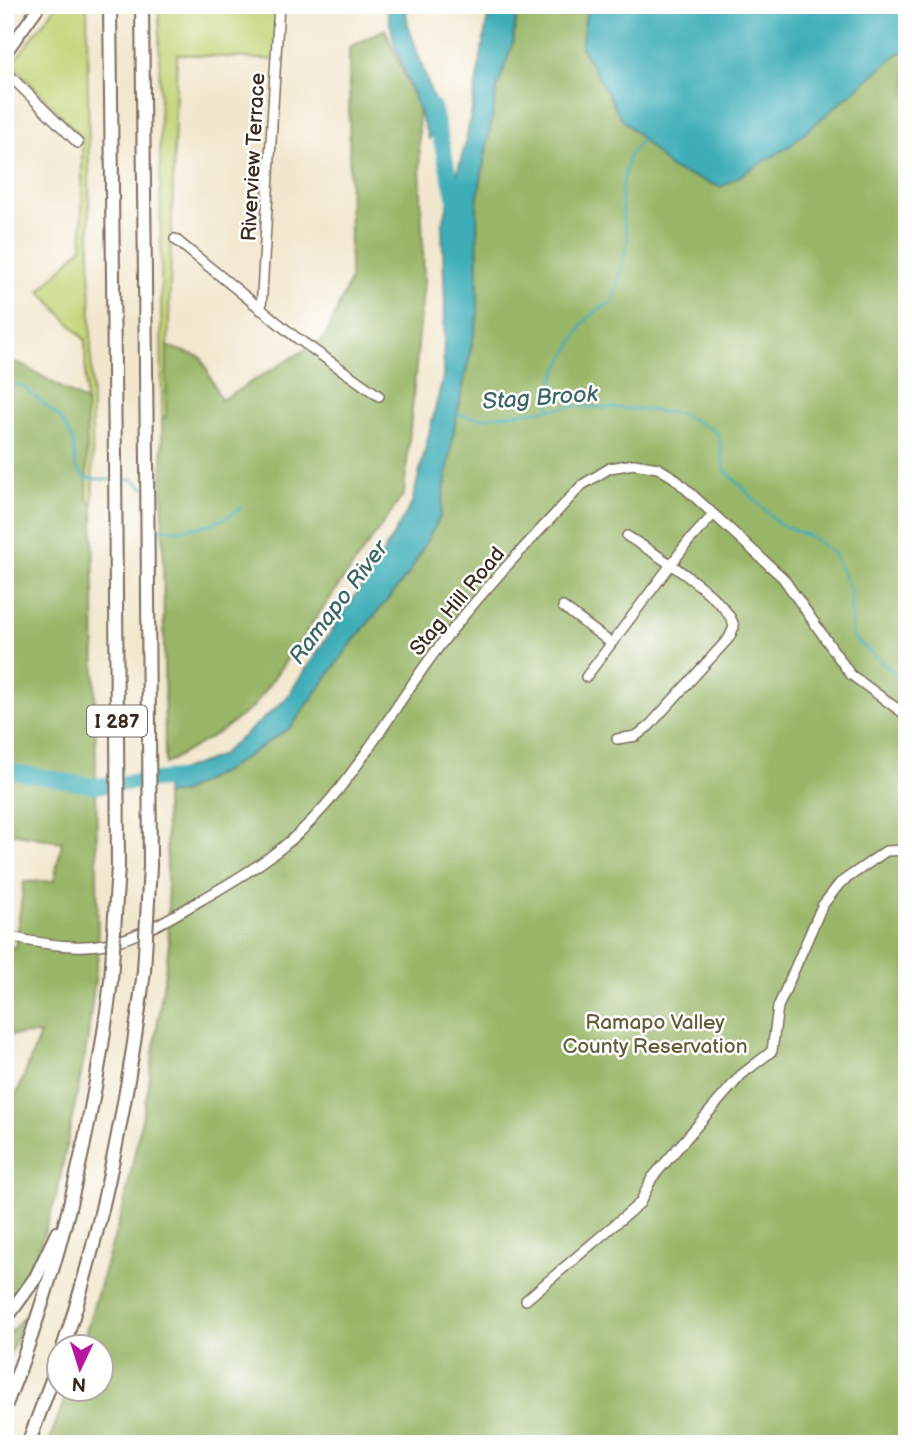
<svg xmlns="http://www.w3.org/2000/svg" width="912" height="1449" font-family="'Balsamiq Sans',sans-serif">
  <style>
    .green { fill: #c2d477; stroke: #7e7f4a; stroke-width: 2 }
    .forest { fill: #99b668; stroke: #6a7043; stroke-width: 2 }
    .water { fill: #3cadb7; stroke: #3c6c6a; stroke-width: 2 }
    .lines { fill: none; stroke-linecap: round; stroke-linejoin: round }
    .stream { stroke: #3cadb7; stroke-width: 2.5 }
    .river { stroke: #3cadb7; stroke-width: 16 }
    .minor-casing { stroke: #7b6c5c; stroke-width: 12 }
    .major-casing { stroke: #7b6c5c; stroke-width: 14 }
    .highway-casing { stroke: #7b6c5c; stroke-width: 16 }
    .minor { stroke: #fff; stroke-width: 9 }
    .major { stroke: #fff; stroke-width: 10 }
    .highway { stroke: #fff; stroke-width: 12 }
    .highway-bridge-casing { stroke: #7b6c5c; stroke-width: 16; stroke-linecap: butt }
    .highway-bridge { stroke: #fff; stroke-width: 12 }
    .labels { text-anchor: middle; stroke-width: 5; stroke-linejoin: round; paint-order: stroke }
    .shield { fill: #fff; stroke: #766a62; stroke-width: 2 }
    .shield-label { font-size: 19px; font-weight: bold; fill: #3b2a1e }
    .street-label { font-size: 21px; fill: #3b2a1e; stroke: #fff }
    .park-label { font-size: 21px; fill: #645d39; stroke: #fff }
    .water-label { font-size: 23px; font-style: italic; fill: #3b6563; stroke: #fff }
  </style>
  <rect width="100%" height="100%" fill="#fff"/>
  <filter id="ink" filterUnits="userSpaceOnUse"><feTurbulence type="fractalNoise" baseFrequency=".0143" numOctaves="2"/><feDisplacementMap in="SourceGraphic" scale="14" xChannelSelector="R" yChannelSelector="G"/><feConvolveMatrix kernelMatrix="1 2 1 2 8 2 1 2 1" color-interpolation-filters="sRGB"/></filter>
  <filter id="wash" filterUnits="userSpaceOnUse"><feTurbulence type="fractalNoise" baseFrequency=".00686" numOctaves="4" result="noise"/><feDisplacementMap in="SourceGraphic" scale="28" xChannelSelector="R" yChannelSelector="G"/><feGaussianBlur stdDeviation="1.57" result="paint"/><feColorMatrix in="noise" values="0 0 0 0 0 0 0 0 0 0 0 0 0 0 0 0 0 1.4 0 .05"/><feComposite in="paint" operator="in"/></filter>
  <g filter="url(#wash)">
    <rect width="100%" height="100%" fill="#f2e7ce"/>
    <!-- green -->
    <g class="green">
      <path d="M 57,5 L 87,5 L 93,504 L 87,499 L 85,340 L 40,291 L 82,247 L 82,138 L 12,64 Z"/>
      <path d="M 159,5 L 268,5 L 278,12 L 277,60 L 177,54 L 166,418 L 162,417 Z"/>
    </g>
    <!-- forest -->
    <g class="forest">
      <path d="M 518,5 L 596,5 L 586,14 L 581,47 L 671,169 L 721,187 L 899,53 L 907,51 L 907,1444 L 48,1444 L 68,1390 L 102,1390 L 102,1348 L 81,1347 L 124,1205 L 148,1089 L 169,944 L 165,795 L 181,793 L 226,770 L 291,727 L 354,640 L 408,575 L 440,517 L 455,424 L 478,316 L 477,202 L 497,89 L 513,42 Z"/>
      <path d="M 385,29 L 418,108 L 424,280 L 404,494 L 253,707 L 223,730 L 165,764 L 162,417 L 166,418 L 167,346 L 201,357 L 221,400 L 325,338 L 350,280 L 349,47 Z"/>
      <path d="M 5,360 L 21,364 L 86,402 L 87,499 L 93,504 L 98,954 L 87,1044 L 56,1198 L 32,1268 L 5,1311 L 5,1107 L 19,1089 L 40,1034 L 5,1035 L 5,947 L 15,947 L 24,882 L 54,881 L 62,842 L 5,832 Z"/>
      <path d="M 26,1314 L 5,1367 L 5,1339 Z"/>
    </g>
    <!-- water -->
    <g class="water">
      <path d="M 386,5 L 405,5 L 408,25 L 441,121 L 429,139 L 395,45 Z"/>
      <path d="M 490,5 L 518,5 L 513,42 L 497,89 L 477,202 L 478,316 L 455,424 L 440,517 L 408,575 L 354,640 L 291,727 L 226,770 L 181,793 L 165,795 L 165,776 L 220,756 L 285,700 L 376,565 L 412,503 L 443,377 L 445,304 L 442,225 L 466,142 Z"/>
      <path d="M 596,5 L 907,5 L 907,51 L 899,53 L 787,148 L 721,187 L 671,169 L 621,118 L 581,47 L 586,14 Z"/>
    </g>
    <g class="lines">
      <!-- stream -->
      <g class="stream">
        <path d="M 5,384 L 23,386 L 61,419 L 73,441 L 76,468 L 86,478 L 112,480"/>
        <path d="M 549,409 C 551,376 555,375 570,348 C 583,323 585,315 613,302 L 628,239 L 623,220 L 621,190 L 629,155 L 643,138"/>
        <path d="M 453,414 L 480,418 L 575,406 L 637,409 L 682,414 L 718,433 L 724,469 L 779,524 L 811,537 L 833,553 L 850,589 L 852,637 L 907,683"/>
        <path d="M 119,480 L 132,479 L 144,488"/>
        <path d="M 153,515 L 156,527 C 184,534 219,525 241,508"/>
      </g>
      <!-- river -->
      <g class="river">
        <path d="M 433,107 L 457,208"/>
        <path d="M 5,770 L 93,786 L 186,777"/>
      </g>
    </g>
  </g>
  <g filter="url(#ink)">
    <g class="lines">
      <!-- minor casing -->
      <g class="minor-casing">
        <g id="minor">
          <path d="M 5,71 L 78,143"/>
          <path d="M 175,239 L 294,336 L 379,396"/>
          <path d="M 261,310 L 279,5"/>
          <path d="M 563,607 L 611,643"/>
          <path d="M 586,677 L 688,542 L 713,515"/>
          <path d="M 617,739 L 636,736 L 649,726 L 729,638 L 734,627 C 730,599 651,551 627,536"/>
          <path d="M 5,936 C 98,956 120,948 201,900 C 235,880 272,859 301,831 C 356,779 392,708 438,648 C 482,590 533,538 582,485 L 610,468 L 634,464 L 658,468 L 673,477 L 783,578 L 850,674 L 907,716"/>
          <path d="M 526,1300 L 640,1203 L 652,1178 L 741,1075 L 772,1051 L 778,1007 L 822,906 L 840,883 L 886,851 L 907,850"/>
        </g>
      </g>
      <!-- major casing -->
      <g class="major-casing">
        <path id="major" d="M 5,54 L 40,5"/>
      </g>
      <!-- highway casing -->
      <g class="highway-casing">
        <g id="highway">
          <path d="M 110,5 L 115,461"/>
          <path d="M 142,5 L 147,461"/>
          <path d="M 5,1320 L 36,1277 L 57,1233"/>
          <path d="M 63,1348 C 104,1224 128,1099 144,971"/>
          <path d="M 5,1407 C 60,1269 93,1127 111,981"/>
          <path d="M 28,1444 L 60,1358"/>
        </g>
      </g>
      <!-- minor -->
      <use href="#minor" class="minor"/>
      <!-- major -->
      <use href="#major" class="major"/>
      <!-- highway -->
      <use href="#highway" class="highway"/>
      <!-- highway-bridge casing -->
      <g class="highway-bridge-casing">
        <g id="highway-bridge">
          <path d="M 144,971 L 150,866 L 147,461"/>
          <path d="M 111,981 L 118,866 L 115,461"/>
        </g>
      </g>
      <!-- highway-bridge -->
      <use href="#highway-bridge" class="highway-bridge"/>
    </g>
  </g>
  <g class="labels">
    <!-- shield labels -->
    <rect class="shield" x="87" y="705.5" width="60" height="31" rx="5"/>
    <g class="shield-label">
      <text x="117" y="728">I 287</text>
    </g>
    <!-- street labels -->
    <g class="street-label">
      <text transform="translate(253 157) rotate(-87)" y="7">Riverview Terrace</text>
      <text transform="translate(457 601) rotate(-50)" y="7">Stag Hill Road</text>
    </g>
    <!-- park labels -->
    <g class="park-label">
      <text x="655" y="1029">Ramapo Valley<tspan x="655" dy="24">County Reservation</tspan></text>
    </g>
    <!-- water labels -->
    <g class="water-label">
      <text transform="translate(540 397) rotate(-4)" y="8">Stag Brook</text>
      <text transform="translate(338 602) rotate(-53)" y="8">Ramapo River</text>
    </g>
  </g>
  <!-- margin -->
  <rect width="912" height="1449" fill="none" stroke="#fff" stroke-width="28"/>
  <!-- north arrow -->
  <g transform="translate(80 1368) rotate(184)"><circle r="33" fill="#ffffff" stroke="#b1aaa5" stroke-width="2"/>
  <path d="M0-5L12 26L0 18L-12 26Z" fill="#b5179e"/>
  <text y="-10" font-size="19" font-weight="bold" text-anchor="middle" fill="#3b2a1e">N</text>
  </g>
</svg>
